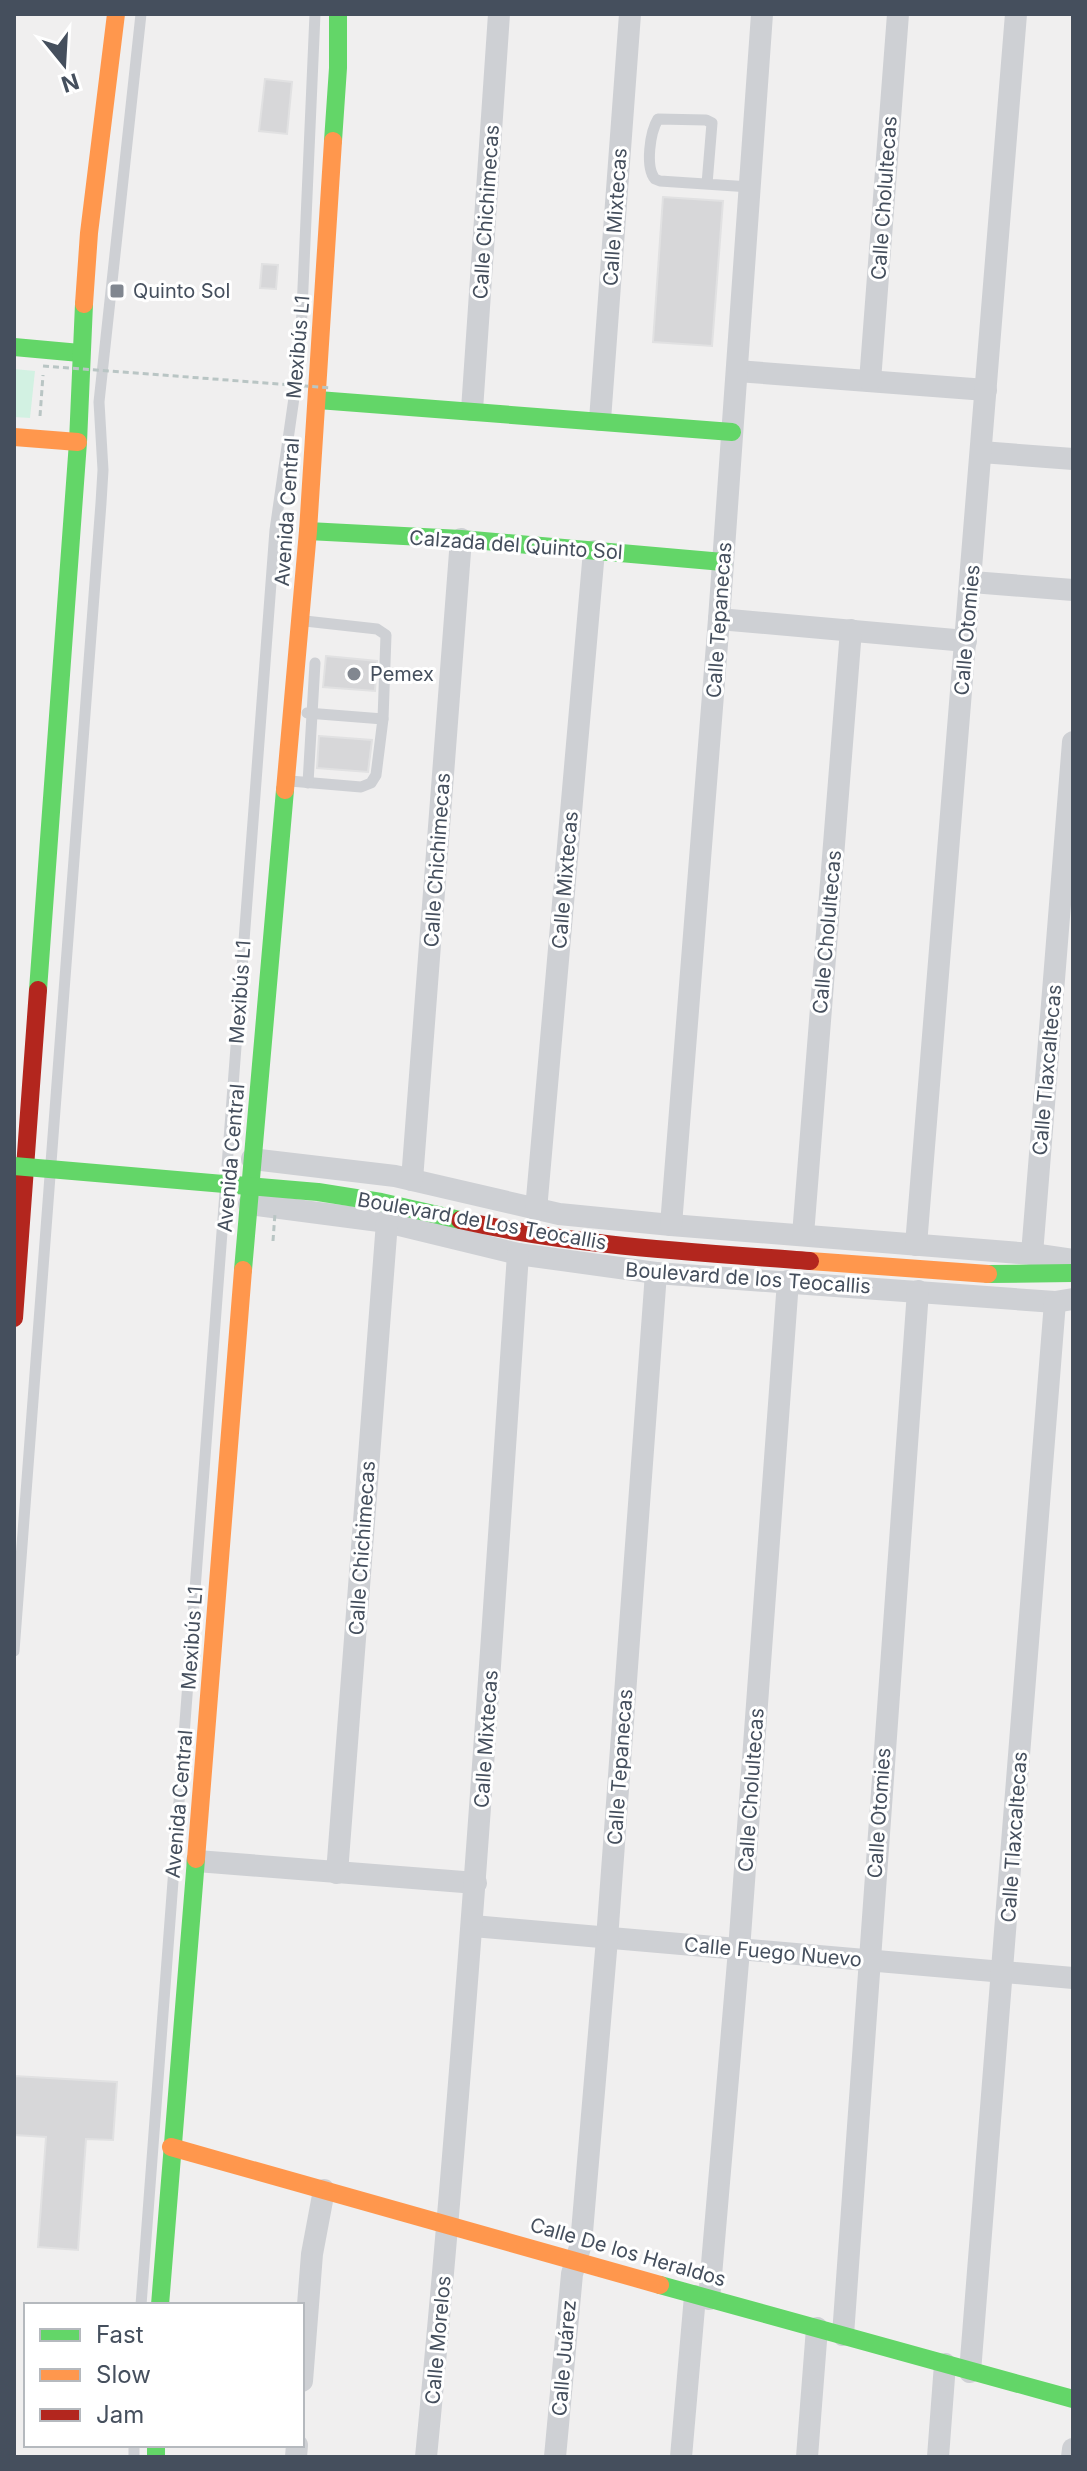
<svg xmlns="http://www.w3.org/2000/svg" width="1087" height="2471" font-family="Inter,sans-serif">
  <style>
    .green { fill: #d2f1e2 }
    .building { fill: #d7d7d9; stroke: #e1e1e2; stroke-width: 2 }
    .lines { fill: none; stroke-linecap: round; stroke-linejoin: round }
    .path { stroke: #b9c5c4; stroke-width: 3; stroke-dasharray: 6 4; stroke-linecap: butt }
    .lane { stroke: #ced0d4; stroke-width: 11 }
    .street { stroke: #ced0d4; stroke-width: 22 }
    .fast { stroke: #63d668; stroke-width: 18 }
    .slow { stroke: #ff974d; stroke-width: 18 }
    .jam { stroke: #b3261e; stroke-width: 18 }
    .path-bridge { stroke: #b9c5c4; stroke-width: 3; stroke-dasharray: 6 4; stroke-linecap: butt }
    .fast-bridge { stroke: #63d668; stroke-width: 18 }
    .slow-bridge { stroke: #ff974d; stroke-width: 18 }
    .jam-bridge { stroke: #b3261e; stroke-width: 18 }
    .poi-dot { fill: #818790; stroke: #fff; stroke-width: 3 }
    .labels { text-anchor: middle; stroke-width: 6; stroke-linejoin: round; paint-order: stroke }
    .street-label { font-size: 20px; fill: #454f5d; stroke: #fff }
    .poi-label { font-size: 20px; fill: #454f5d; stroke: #fff; text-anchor: start }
  </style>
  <rect width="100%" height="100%" fill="#f0efef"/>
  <!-- green -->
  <path class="green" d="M 14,369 L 35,371 L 30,418 L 14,417 Z"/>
  <!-- building -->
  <g class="building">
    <path d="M 265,79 L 292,82 L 287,134 L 259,131 Z"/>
    <path d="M 663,197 L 723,201 L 712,346 L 653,342 Z"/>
    <path d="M 262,264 L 278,265 L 276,289 L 260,288 Z"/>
    <path d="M 326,656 L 377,661 L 375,691 L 323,687 Z"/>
    <path d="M 319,736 L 372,740 L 368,772 L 317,768 Z"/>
    <path d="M 14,2076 L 117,2082 L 113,2140 L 86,2139 L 78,2250 L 38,2247 L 46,2137 L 14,2135 Z"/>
  </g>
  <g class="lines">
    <!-- path -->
    <path class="path" d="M 40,416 L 43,375"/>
    <!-- lane -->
    <g class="lane">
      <path d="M 707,184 L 712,123 L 706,120 L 658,119 C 650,132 645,167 655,179 L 660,181 L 750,187"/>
      <path d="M 307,713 L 383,719"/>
      <path d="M 290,781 L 361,787 L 371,783 L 376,775 L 383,719 L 386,635 L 377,629 L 305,621"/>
      <path d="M 308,783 L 315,663"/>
      <path d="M 14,1651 L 101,503 L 103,470 L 99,402 L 141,14"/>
      <path d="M 141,2305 L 275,530 L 300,356 L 315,14"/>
      <path d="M 134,2457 L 134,2445"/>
    </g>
    <!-- street -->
    <g class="street">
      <path d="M 737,371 L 986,390"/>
      <path d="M 870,381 L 898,14"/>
      <path d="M 472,410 L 499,14"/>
      <path d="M 600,420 L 630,14"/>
      <path d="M 981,452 L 1073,459"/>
      <path d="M 972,582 L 1073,590"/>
      <path d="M 719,619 L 966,641"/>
      <path d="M 252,1159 L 395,1176 L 559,1214 L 671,1225 L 1032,1254 L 1073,1260"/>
      <path d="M 412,1180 L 461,539"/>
      <path d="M 249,1204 L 387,1222 L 518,1254 L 656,1273 L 1055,1302 L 1073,1299"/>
      <path d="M 536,1210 L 594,551"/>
      <path d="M 671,1225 L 719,619 L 762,14"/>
      <path d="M 803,1235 L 851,630"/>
      <path d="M 916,1245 L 1016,14"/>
      <path d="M 1032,1254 L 1073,742"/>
      <path d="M 197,1861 L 476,1883"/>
      <path d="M 337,1873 L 387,1222"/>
      <path d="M 473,1926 L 1073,1978"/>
      <path d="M 709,2299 L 739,1950 L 788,1281"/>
      <path d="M 843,2335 L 918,1291"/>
      <path d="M 970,2372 L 1055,1302"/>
      <path d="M 302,2381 L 312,2254 L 324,2190"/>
      <path d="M 296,2457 L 297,2445"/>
      <path d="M 426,2457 C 465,2056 491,1655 518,1254"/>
      <path d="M 555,2457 L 572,2274 L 581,2244 L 607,1939 L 656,1273"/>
      <path d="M 681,2457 L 695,2296"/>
      <path d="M 807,2457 L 817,2328"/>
      <path d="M 938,2457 L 945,2364"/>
      <path d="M 1072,2457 L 1073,2449"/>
    </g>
    <!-- fast -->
    <g class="fast">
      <path d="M 333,141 L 338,68 L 338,14"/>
      <path d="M 14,347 L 80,353"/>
      <path d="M 318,400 L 732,432"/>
      <path d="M 308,531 L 461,539 L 723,562"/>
      <path d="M 38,990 L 78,442 L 84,304"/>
      <path d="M 243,1270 L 285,790"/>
      <path d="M 988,1274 L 1073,1273"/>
      <path d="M 660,2285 L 1073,2399"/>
      <path d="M 160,2305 L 196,1859"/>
      <path d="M 156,2445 L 156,2457"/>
    </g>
    <!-- slow -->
    <g class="slow">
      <path d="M 84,304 L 89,233 L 116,14"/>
      <path d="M 14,437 L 78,442"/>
      <path d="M 285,790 L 308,531 L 333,141"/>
      <path d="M 196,1859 L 243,1270"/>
      <path d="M 171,2147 L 660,2285"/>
    </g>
    <!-- jam -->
    <path class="jam" d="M 14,1318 L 38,990"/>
    <!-- path-bridge -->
    <g class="path-bridge">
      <path d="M 43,366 L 332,388"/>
      <path d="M 273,1241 L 275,1213"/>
    </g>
    <!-- fast-bridge -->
    <path class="fast-bridge" d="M 14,1166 L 318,1192 L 381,1202 L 460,1220"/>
    <!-- slow-bridge -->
    <path class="slow-bridge" d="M 810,1261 L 988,1274"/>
    <!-- jam-bridge -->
    <path class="jam-bridge" d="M 460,1220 C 574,1246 693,1252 810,1261"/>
  </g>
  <!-- markers -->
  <g class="poi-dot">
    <rect x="109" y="283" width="16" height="16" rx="4"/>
    <circle cx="354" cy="674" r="8"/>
  </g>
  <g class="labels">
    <!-- street labels -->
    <g class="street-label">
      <text transform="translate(884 198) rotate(-86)" y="7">Calle Cholultecas</text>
      <text transform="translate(486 212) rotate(-86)" y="7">Calle Chichimecas</text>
      <text transform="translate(615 217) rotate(-86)" y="7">Calle Mixtecas</text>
      <text transform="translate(298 347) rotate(-85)" y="7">Mexibús L1</text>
      <text transform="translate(287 512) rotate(-86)" y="7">Avenida Central</text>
      <text transform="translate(516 545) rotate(4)" y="7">Calzada del Quinto Sol</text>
      <text transform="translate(719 620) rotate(-86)" y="7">Calle Tepanecas</text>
      <text transform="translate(967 630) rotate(-85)" y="7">Calle Otomies</text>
      <text transform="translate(437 860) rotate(-86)" y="7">Calle Chichimecas</text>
      <text transform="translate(565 880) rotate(-85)" y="7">Calle Mixtecas</text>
      <text transform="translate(827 932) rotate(-85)" y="7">Calle Cholultecas</text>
      <text transform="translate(240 992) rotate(-86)" y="7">Mexibús L1</text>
      <text transform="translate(1047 1070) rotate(-85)" y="7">Calle Tlaxcaltecas</text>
      <text transform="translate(231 1158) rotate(-85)" y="7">Avenida Central</text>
      <text transform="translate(482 1221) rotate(10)" y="7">Boulevard de Los Teocallis</text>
      <text transform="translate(748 1278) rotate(4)" y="7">Boulevard de los Teocallis</text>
      <text transform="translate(362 1548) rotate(-86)" y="7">Calle Chichimecas</text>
      <text transform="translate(192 1638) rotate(-86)" y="7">Mexibús L1</text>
      <text transform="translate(486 1739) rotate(-86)" y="7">Calle Mixtecas</text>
      <text transform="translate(620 1767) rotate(-86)" y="7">Calle Tepanecas</text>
      <text transform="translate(751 1790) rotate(-86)" y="7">Calle Cholultecas</text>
      <text transform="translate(179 1804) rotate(-85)" y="7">Avenida Central</text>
      <text transform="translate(879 1813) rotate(-86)" y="7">Calle Otomies</text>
      <text transform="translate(1014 1837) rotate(-86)" y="7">Calle Tlaxcaltecas</text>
      <text transform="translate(773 1952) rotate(5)" y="7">Calle Fuego Nuevo</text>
      <text transform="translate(628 2252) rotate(16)" y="7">Calle De los Heraldos</text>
      <text transform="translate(438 2340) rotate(-85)" y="7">Calle Morelos</text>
      <text transform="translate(564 2358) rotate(-85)" y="7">Calle Juárez</text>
    </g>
    <!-- poi labels -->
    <g class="poi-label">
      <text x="133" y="298">Quinto Sol</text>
      <text x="370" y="681">Pemex</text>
    </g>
  </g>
  <!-- border -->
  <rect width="1087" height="2471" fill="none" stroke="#454f5d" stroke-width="32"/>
  <!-- legend -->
  <rect x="24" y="2303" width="280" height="144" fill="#ffffff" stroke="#b5b9be" stroke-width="2"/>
  <rect x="40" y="2329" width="40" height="12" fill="#63d668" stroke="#b5b9be" stroke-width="2"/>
  <text x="96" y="2343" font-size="24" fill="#454f5d">Fast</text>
  <rect x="40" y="2369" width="40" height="12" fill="#ff974d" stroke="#b5b9be" stroke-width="2"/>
  <text x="96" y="2383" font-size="24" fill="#454f5d">Slow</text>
  <rect x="40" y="2409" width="40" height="12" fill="#b3261e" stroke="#b5b9be" stroke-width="2"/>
  <text x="96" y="2423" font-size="24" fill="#454f5d">Jam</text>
  <!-- north arrow -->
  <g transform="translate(64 64) rotate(162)" stroke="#ffffff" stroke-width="6" paint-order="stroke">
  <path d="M0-6L14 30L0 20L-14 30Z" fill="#454f5d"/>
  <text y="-12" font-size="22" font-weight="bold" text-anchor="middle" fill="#454f5d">N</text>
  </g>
</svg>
